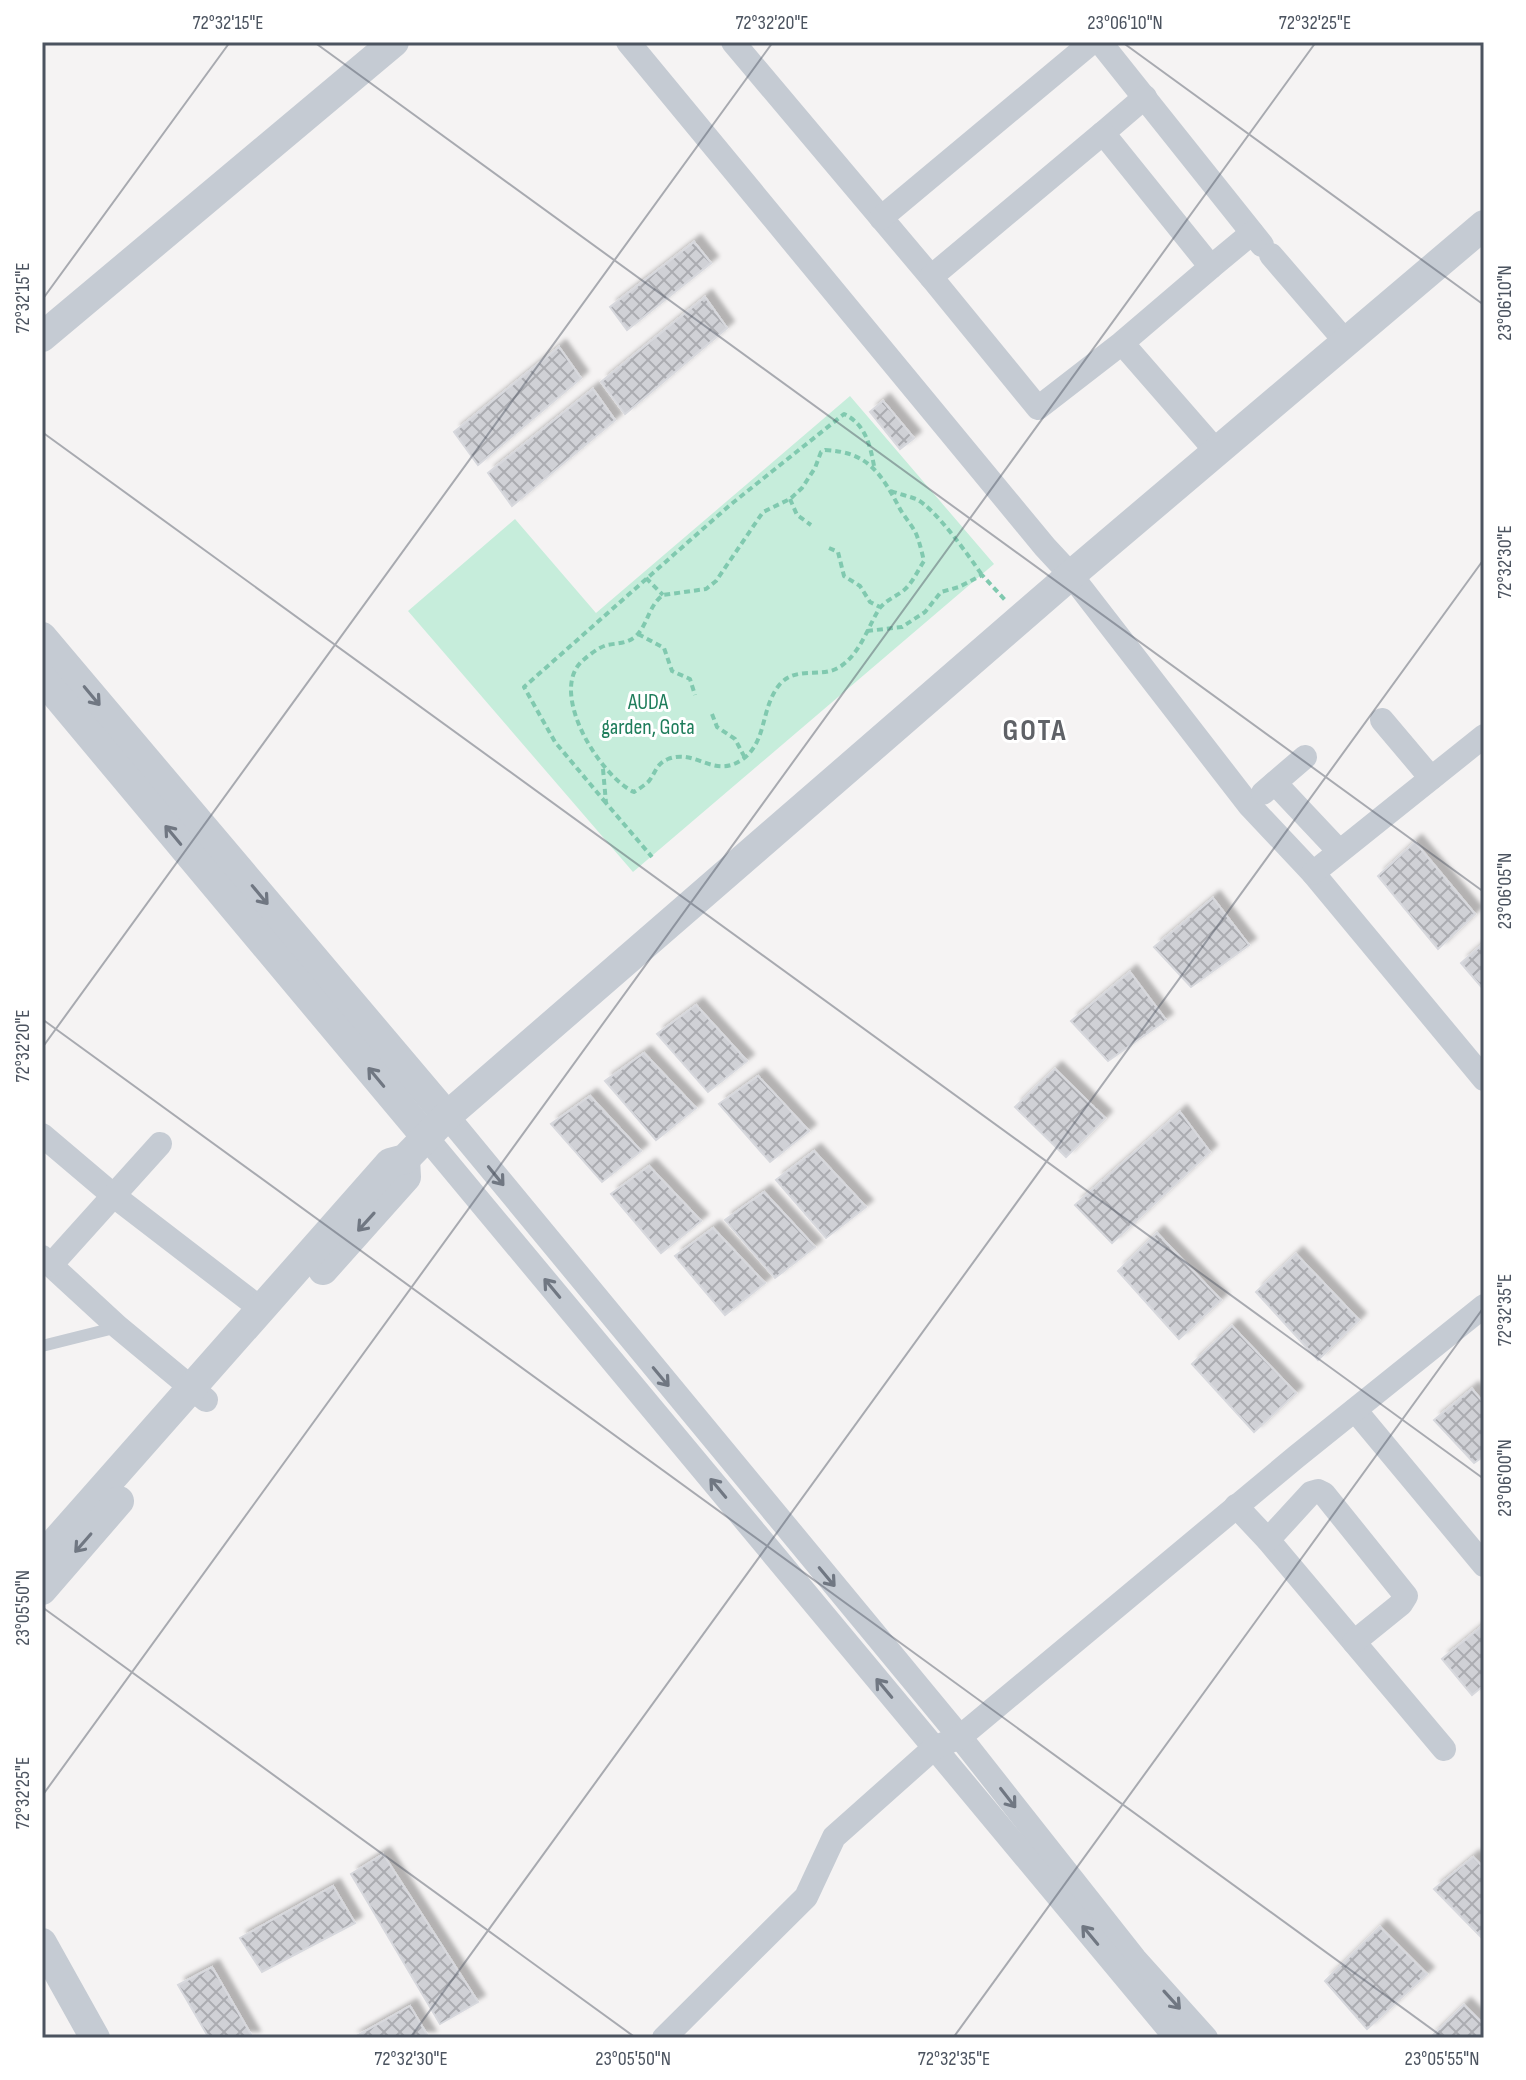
<svg xmlns="http://www.w3.org/2000/svg" width="1526" height="2080" font-family="'Sofia Sans Condensed',sans-serif">
  <style>
    .green { fill: #c6eddb }
    .building { fill: url(#building-cross-hatch); stroke: #d7d8dd; stroke-width: 2; filter: url(#shadow) }
    .lines { fill: none; stroke-linecap: round; stroke-linejoin: round }
    .path { stroke: #80c9af; stroke-width: 4; stroke-dasharray: 6 4; stroke-linecap: butt }
    .service { stroke: #c5cbd3; stroke-width: 12 }
    .minor { stroke: #c5cbd3; stroke-width: 24 }
    .tertiary { stroke: #c5cbd3; stroke-width: 30 }
    .oneway { stroke: #707782 }
    .ticks { fill: none; stroke: #4b535f; stroke-width: 2; stroke-opacity: 0.45 }
    .labels { text-anchor: middle; stroke-width: 6; stroke-linejoin: round; paint-order: stroke }
    .park-label { font-size: 22px; fill: #1f7d5b; stroke: #fff }
    .district-label { font-size: 30px; font-weight: bold; letter-spacing: 2px; fill: #5f6267; stroke: #fff }
    .neatline { fill: none; stroke: #4b535f; stroke-width: 3 }
    .ticks-label { font-size: 20px; text-anchor: middle; fill: #4b535f }
  </style>
  <defs>
    <pattern id="building-cross-hatch" width="8" height="8" patternUnits="userSpaceOnUse" patternTransform="scale(2)"><rect width="8" height="8" fill="#d0d1d6"/><path d="M0 0l8 8M0 8l8-8" fill="none" stroke="#abacb1"/></pattern>
    <filter id="shadow"><feDropShadow dx="7" dy="-7" stdDeviation="2" flood-color="#0004"/></filter>
  </defs>
  <rect width="100%" height="100%" fill="#f5f3f3"/>
  <!-- green -->
  <path class="green" d="M 850,396 L 994,564 L 633,872 L 408,611 L 515,519 L 596,613 Z"/>
  <!-- building -->
  <g class="building">
    <path d="M 694,242 L 711,263 L 627,330 L 610,307 Z"/>
    <path d="M 705,297 L 727,328 L 625,414 L 601,382 Z"/>
    <path d="M 559,347 L 581,378 L 478,465 L 454,432 Z"/>
    <path d="M 593,389 L 615,420 L 512,506 L 488,473 Z"/>
    <path d="M 883,401 L 914,438 L 900,449 L 870,412 Z"/>
    <path d="M 1415,842 L 1475,914 L 1438,949 L 1378,876 Z"/>
    <path d="M 1213,898 L 1249,945 L 1191,987 L 1154,947 Z"/>
    <path d="M 1484,943 L 1484,990 L 1461,963 Z"/>
    <path d="M 1130,972 L 1166,1020 L 1108,1061 L 1071,1021 Z"/>
    <path d="M 696,1005 L 747,1061 L 708,1092 L 657,1034 Z"/>
    <path d="M 644,1053 L 696,1108 L 656,1140 L 605,1081 Z"/>
    <path d="M 1055,1069 L 1105,1118 L 1066,1157 L 1015,1107 Z"/>
    <path d="M 758,1076 L 809,1131 L 770,1162 L 719,1104 Z"/>
    <path d="M 590,1096 L 641,1151 L 602,1182 L 551,1124 Z"/>
    <path d="M 1180,1112 L 1210,1152 L 1112,1243 L 1075,1205 Z"/>
    <path d="M 814,1151 L 866,1207 L 826,1238 L 776,1180 Z"/>
    <path d="M 649,1166 L 701,1221 L 661,1253 L 611,1194 Z"/>
    <path d="M 764,1192 L 815,1247 L 775,1278 L 725,1220 Z"/>
    <path d="M 713,1228 L 765,1283 L 725,1315 L 675,1256 Z"/>
    <path d="M 1157,1233 L 1221,1300 L 1179,1339 L 1118,1271 Z"/>
    <path d="M 1296,1254 L 1359,1320 L 1318,1360 L 1256,1292 Z"/>
    <path d="M 1232,1326 L 1296,1393 L 1254,1432 L 1192,1364 Z"/>
    <path d="M 1472,1389 L 1484,1403 L 1484,1456 L 1474,1463 L 1434,1420 Z"/>
    <path d="M 1481,1627 L 1484,1631 L 1484,1685 L 1472,1695 L 1442,1659 Z"/>
    <path d="M 383,1854 L 478,2002 L 440,2024 L 351,1874 Z"/>
    <path d="M 1473,1857 L 1484,1868 L 1483,1939 L 1434,1889 Z"/>
    <path d="M 333,1886 L 355,1923 L 262,1972 L 240,1938 Z"/>
    <path d="M 1380,1927 L 1427,1974 L 1367,2029 L 1325,1981 Z"/>
    <path d="M 212,1967 L 253,2038 L 209,2038 L 178,1985 Z"/>
    <path d="M 1464,2005 L 1484,2025 L 1484,2038 L 1430,2038 Z"/>
    <path d="M 410,2006 L 429,2038 L 353,2038 Z"/>
  </g>
  <g class="lines">
    <!-- path -->
    <g class="path">
      <path d="M 825,450 C 868,452 881,473 900,509 C 905,518 913,526 917,536 C 920,544 922,553 924,561 C 918,570 912,584 903,591 C 895,597 886,600 879,609 C 867,629 859,656 838,668 C 820,678 796,666 780,684 C 760,708 768,740 743,759 C 714,780 696,748 668,759 C 656,764 656,772 649,781 C 645,785 639,789 634,792 C 601,777 549,695 581,662 C 588,656 597,648 607,645 C 617,643 627,644 636,636 C 648,624 649,605 663,595 L 706,589 L 716,581 L 763,512 L 790,499 L 802,488 L 815,468 L 821,452 Z"/>
      <path d="M 891,491 C 899,494 908,496 916,499 C 935,508 969,556 982,575"/>
      <path d="M 790,499 L 797,515 L 811,525"/>
      <path d="M 829,548 L 838,552 L 844,576 L 860,586 L 870,602 L 880,607"/>
      <path d="M 646,578 L 663,595"/>
      <path d="M 867,631 L 902,627 L 925,612 L 941,592 L 959,587 L 982,575 L 1006,601"/>
      <path d="M 638,634 L 664,648 L 672,671 L 690,679 L 695,695"/>
      <path d="M 712,714 L 717,727 L 735,739 L 745,758"/>
      <path d="M 603,769 L 606,803 L 652,857"/>
      <path d="M 606,803 L 555,742 L 524,687 L 730,505 L 844,414 C 865,424 870,444 874,466"/>
    </g>
    <!-- service -->
    <path class="service" d="M 42,1346 L 118,1327"/>
    <!-- minor -->
    <g class="minor">
      <path d="M 628,42 L 1045,547 L 1071,575 L 1249,805 L 1313,873 L 1484,1079"/>
      <path d="M 733,42 L 931,277"/>
      <path d="M 1100,42 L 1262,245"/>
      <path d="M 1103,133 L 1145,97"/>
      <path d="M 881,218 L 1092,42"/>
      <path d="M 1271,255 L 1346,342"/>
      <path d="M 1211,267 L 1252,233"/>
      <path d="M 1122,343 L 1211,267 L 1103,133 L 931,277 L 1038,408 L 1122,343 L 1217,452"/>
      <path d="M 1382,720 L 1431,778"/>
      <path d="M 1275,783 L 1339,851"/>
      <path d="M 1263,793 L 1305,757"/>
      <path d="M 1313,873 L 1484,736"/>
      <path d="M 447,1116 L 960,1737 L 1135,1959 L 1206,2038"/>
      <path d="M 42,1135 L 114,1196 L 261,1309"/>
      <path d="M 426,1137 L 1176,2038"/>
      <path d="M 42,1257 L 118,1327 L 206,1400"/>
      <path d="M 51,1265 L 160,1144"/>
      <path d="M 1355,1410 L 1484,1565"/>
      <path d="M 1236,1506 L 1268,1540 L 1444,1749"/>
      <path d="M 1268,1540 L 1311,1493 L 1318,1491 L 1324,1494 L 1406,1596 L 1401,1604 L 1354,1642"/>
      <path d="M 664,2038 L 806,1897 L 834,1837 L 934,1748 L 960,1737 L 1296,1457 L 1484,1306"/>
    </g>
    <!-- tertiary -->
    <g class="tertiary">
      <path d="M 42,337 L 394,42"/>
      <path d="M 42,637 L 447,1116"/>
      <path d="M 42,678 L 426,1137"/>
      <path d="M 323,1270 L 406,1177 L 405,1159"/>
      <path d="M 42,1557 L 390,1163 L 405,1159 L 447,1116 L 1071,575 L 1484,225"/>
      <path d="M 42,1590 L 119,1501"/>
      <path d="M 42,1943 L 95,2038"/>
    </g>
  </g>
  <!-- one-way arrows -->
  <defs><path id="oneway-shaft" d="M-6 0H5M1.5-3L5.5 0L1.5 3" fill="none" stroke-width="1.6" stroke-linecap="round" stroke-linejoin="round" transform="scale(2)"/></defs>
  <g class="oneway">
    <use href="#oneway-shaft" transform="translate(92 696) rotate(50)"/>
    <use href="#oneway-shaft" transform="translate(173 835) rotate(-130)"/>
    <use href="#oneway-shaft" transform="translate(260 895) rotate(50)"/>
    <use href="#oneway-shaft" transform="translate(376 1077) rotate(-130)"/>
    <use href="#oneway-shaft" transform="translate(496 1176) rotate(51)"/>
    <use href="#oneway-shaft" transform="translate(366 1222) rotate(132)"/>
    <use href="#oneway-shaft" transform="translate(552 1288) rotate(-130)"/>
    <use href="#oneway-shaft" transform="translate(661 1377) rotate(50)"/>
    <use href="#oneway-shaft" transform="translate(718 1488) rotate(-130)"/>
    <use href="#oneway-shaft" transform="translate(83 1543) rotate(131)"/>
    <use href="#oneway-shaft" transform="translate(827 1577) rotate(50)"/>
    <use href="#oneway-shaft" transform="translate(884 1688) rotate(-130)"/>
    <use href="#oneway-shaft" transform="translate(1008 1798) rotate(52)"/>
    <use href="#oneway-shaft" transform="translate(1090 1935) rotate(-130)"/>
    <use href="#oneway-shaft" transform="translate(1172 2000) rotate(48)"/>
  </g>
  <!-- ticks -->
  <path class="ticks" d="M 314,42 L 1484,892M 1122,42 L 1484,305M 42,300 L 230,42M 42,432 L 1484,1479M 42,1019 L 1444,2038M 42,1048 L 773,42M 42,1607 L 636,2038M 42,1796 L 1316,42M 410,2038 L 1484,559M 953,2038 L 1484,1307"/>
  <g class="labels">
    <!-- park labels -->
    <g class="park-label">
      <text x="648" y="709">AUDA<tspan x="648" dy="25">garden, Gota</tspan></text>
    </g>
    <!-- district labels -->
    <g class="district-label">
      <text x="1035" y="740">GOTA</text>
    </g>
  </g>
  <!-- border -->
  <rect width="1526" height="2080" fill="none" stroke="#ffffff" stroke-width="88"/>
  <rect x="44" y="44" width="1438" height="1992" class="neatline"/>
  <g class="ticks-label">
    <text x="228" y="29">72°32'15"E</text>
    <text x="772" y="29">72°32'20"E</text>
    <text x="1125" y="29">23°06'10"N</text>
    <text x="1315" y="29">72°32'25"E</text>
    <text transform="translate(22 298) rotate(-90)" y="7">72°32'15"E</text>
    <text transform="translate(1504 303) rotate(-90)" y="7">23°06'10"N</text>
    <text transform="translate(1504 562) rotate(-90)" y="7">72°32'30"E</text>
    <text transform="translate(1504 891) rotate(-90)" y="7">23°06'05"N</text>
    <text transform="translate(22 1046) rotate(-90)" y="7">72°32'20"E</text>
    <text transform="translate(1504 1310) rotate(-90)" y="7">72°32'35"E</text>
    <text transform="translate(1504 1478) rotate(-90)" y="7">23°06'00"N</text>
    <text transform="translate(22 1608) rotate(-90)" y="7">23°05'50"N</text>
    <text transform="translate(22 1793) rotate(-90)" y="7">72°32'25"E</text>
    <text x="411" y="2065">72°32'30"E</text>
    <text x="633" y="2065">23°05'50"N</text>
    <text x="954" y="2065">72°32'35"E</text>
    <text x="1442" y="2065">23°05'55"N</text>
  </g>
</svg>
